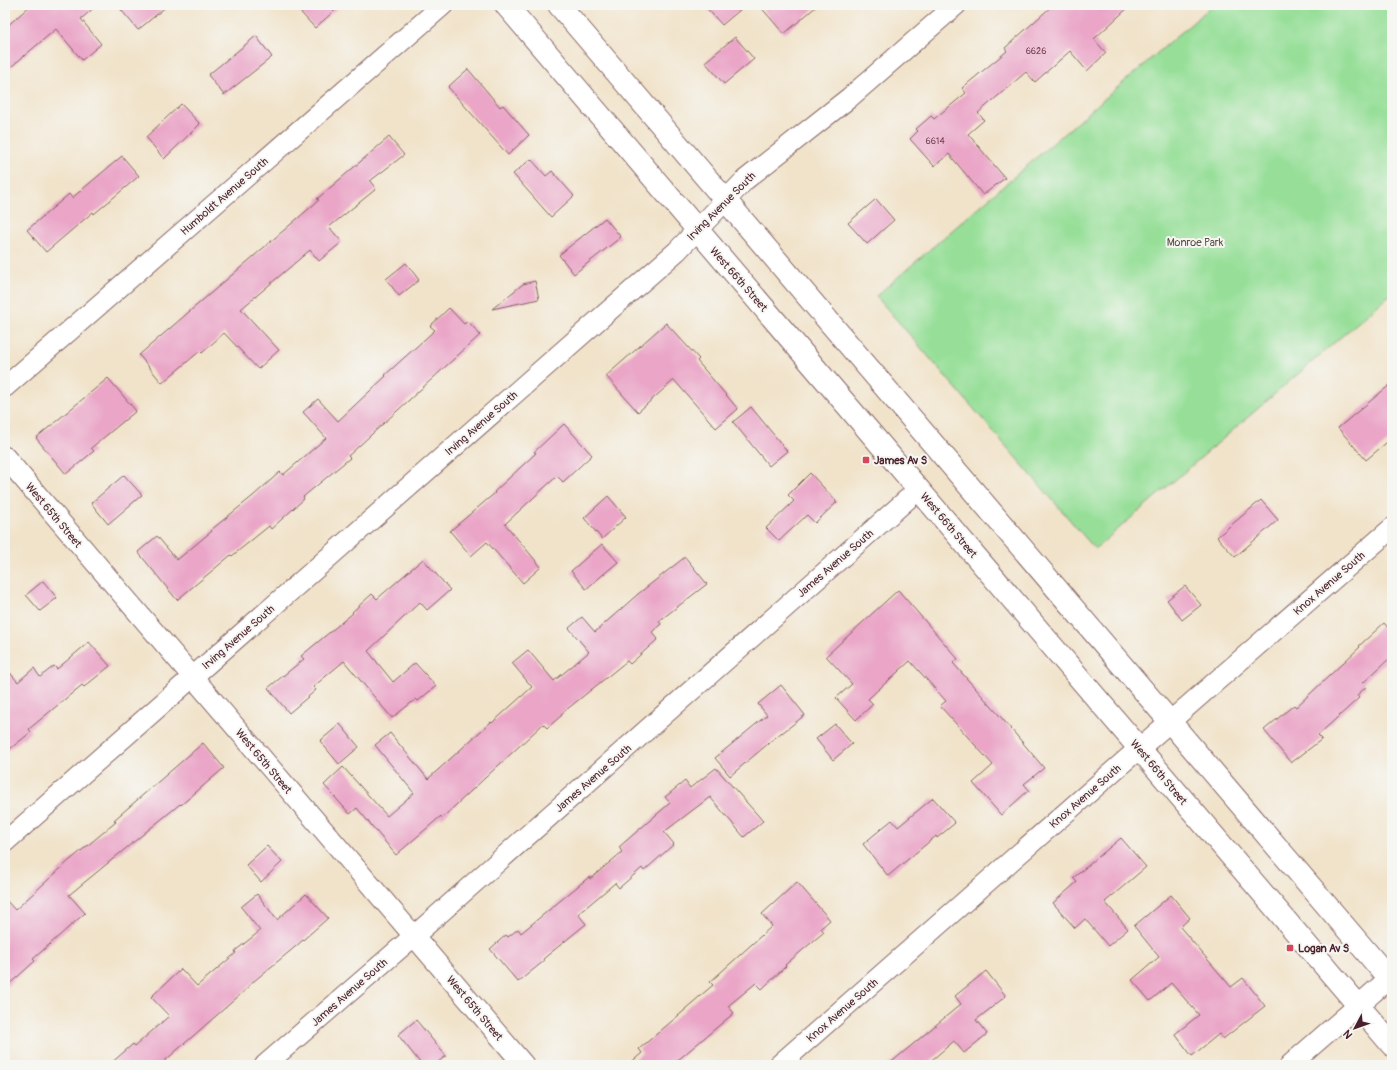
<svg xmlns="http://www.w3.org/2000/svg" width="1397" height="1070" font-family="Pangolin,sans-serif">
  <style>
    .green { fill: #97df99; stroke: #707f62 }
    .building { fill: #eaa5c7 }
    .lines { fill: none; stroke-linecap: round; stroke-linejoin: round }
    .minor-casing { stroke: #846463; stroke-width: 22 }
    .secondary-casing { stroke: #846463; stroke-width: 24 }
    .minor { stroke: #fff; stroke-width: 20 }
    .secondary { stroke: #fff; stroke-width: 22 }
    .poi-dot { fill: #d1495b; stroke: #f6f6f2; stroke-width: 1.5 }
    .labels { text-anchor: middle; stroke-width: 4; stroke-linejoin: round; paint-order: stroke }
    .number-label { font-size: 9px; fill: #724052 }
    .street-label { font-size: 11px; fill: #4a1f2b; stroke: #f6f6f2 }
    .park-label { font-size: 11px; fill: #5d4f46; stroke: #f6f6f2 }
    .poi-label { font-size: 11px; font-weight: bold; fill: #4a1f2b; stroke: #f6f6f2; text-anchor: start }
  </style>
  <rect width="100%" height="100%" fill="#f6f6f2"/>
  <filter id="ink" filterUnits="userSpaceOnUse"><feTurbulence type="fractalNoise" baseFrequency=".025" numOctaves="2"/><feDisplacementMap in="SourceGraphic" scale="8" xChannelSelector="R" yChannelSelector="G"/><feConvolveMatrix kernelMatrix="1 2 1 2 8 2 1 2 1" color-interpolation-filters="sRGB"/></filter>
  <filter id="wash" filterUnits="userSpaceOnUse"><feTurbulence type="fractalNoise" baseFrequency=".012" numOctaves="4" result="noise"/><feDisplacementMap in="SourceGraphic" scale="16" xChannelSelector="R" yChannelSelector="G"/><feGaussianBlur stdDeviation="0.9" result="paint"/><feColorMatrix in="noise" values="0 0 0 0 0 0 0 0 0 0 0 0 0 0 0 0 0 1.4 0 .05"/><feComposite in="paint" operator="in"/></filter>
  <g filter="url(#wash)">
    <rect width="100%" height="100%" fill="#f1e3ca"/>
    <!-- green -->
    <path class="green" d="M 1213,5 L 1392,5 L 1392,293 L 1095,549 L 876,296 Z"/>
    <g id="blocks">
      <!-- building -->
      <g class="building">
        <path d="M 31,5 L 97,5 L 81,19 L 101,44 L 82,60 L 56,29 L 5,72 L 5,28 Z"/>
        <path d="M 117,5 L 168,5 L 138,30 Z"/>
        <path d="M 294,5 L 341,5 L 315,28 Z"/>
        <path d="M 704,5 L 746,5 L 722,25 Z"/>
        <path d="M 759,5 L 818,5 L 784,34 Z"/>
        <path d="M 1053,5 L 1131,5 L 1094,39 L 1106,53 L 1087,71 L 1070,51 L 1035,82 L 1026,72 L 978,113 L 984,120 L 968,134 L 1005,178 L 983,195 L 949,154 L 934,166 L 910,139 L 918,131 L 916,129 L 931,116 L 934,119 L 966,93 L 962,88 L 1007,51 L 1005,48 Z"/>
        <path d="M 256,36 L 272,57 L 224,95 L 208,75 Z"/>
        <path d="M 735,37 L 754,59 L 724,84 L 705,62 Z"/>
        <path d="M 468,69 L 500,107 L 503,105 L 529,135 L 508,155 L 448,87 Z"/>
        <path d="M 181,104 L 200,124 L 164,159 L 146,137 Z"/>
        <path d="M 389,137 L 404,155 L 370,181 L 376,189 L 329,227 L 342,242 L 319,261 L 310,250 L 241,309 L 279,350 L 258,369 L 224,333 L 202,353 L 200,351 L 162,383 L 139,355 L 319,200 L 317,199 Z"/>
        <path d="M 122,156 L 139,176 L 94,214 L 93,212 L 46,252 L 27,230 L 69,194 L 72,198 Z"/>
        <path d="M 531,159 L 546,176 L 552,171 L 574,196 L 551,217 L 513,174 Z"/>
        <path d="M 876,199 L 894,220 L 867,244 L 848,223 Z"/>
        <path d="M 605,218 L 621,237 L 574,274 L 559,255 Z"/>
        <path d="M 406,263 L 419,280 L 399,296 L 386,279 Z"/>
        <path d="M 535,281 L 539,299 L 492,309 L 523,284 Z"/>
        <path d="M 449,308 L 464,324 L 468,321 L 480,335 L 348,456 L 350,458 L 303,497 L 304,499 L 271,529 L 269,526 L 232,556 L 231,555 L 177,600 L 138,552 L 157,536 L 177,560 L 212,531 L 211,530 L 253,496 L 280,472 L 283,475 L 326,438 L 303,412 L 318,399 L 338,421 L 386,376 L 385,375 L 435,330 L 430,326 Z"/>
        <path d="M 666,323 L 699,359 L 697,361 L 738,409 L 716,428 L 674,380 L 638,412 L 606,376 Z"/>
        <path d="M 108,378 L 136,411 L 91,448 L 94,451 L 66,474 L 36,438 Z"/>
        <path d="M 1392,383 L 1392,438 L 1366,460 L 1338,428 Z"/>
        <path d="M 751,407 L 787,451 L 769,466 L 733,422 Z"/>
        <path d="M 564,424 L 592,455 L 563,482 L 557,476 L 505,524 L 541,567 L 523,583 L 487,542 L 471,556 L 450,531 L 495,493 L 494,492 L 536,453 L 534,452 Z"/>
        <path d="M 810,473 L 837,502 L 815,523 L 807,515 L 779,541 L 766,528 L 794,501 L 788,495 Z"/>
        <path d="M 124,475 L 142,495 L 108,524 L 91,503 Z"/>
        <path d="M 608,496 L 626,517 L 602,539 L 584,518 Z"/>
        <path d="M 1261,500 L 1278,520 L 1235,557 L 1217,537 Z"/>
        <path d="M 602,544 L 618,562 L 586,589 L 571,571 Z"/>
        <path d="M 685,557 L 707,584 L 659,621 L 661,624 L 652,632 L 658,639 L 630,664 L 627,661 L 561,714 L 562,715 L 547,728 L 543,724 L 442,818 L 441,816 L 396,855 L 357,808 L 350,814 L 324,785 L 343,767 L 387,816 L 414,793 L 375,745 L 390,733 L 428,779 L 491,722 L 492,723 L 532,687 L 512,663 L 528,650 L 554,681 L 589,652 L 569,628 L 582,617 L 595,632 L 638,594 Z"/>
        <path d="M 423,559 L 450,590 L 427,610 L 420,602 L 368,651 L 393,682 L 415,663 L 436,686 L 418,701 L 416,699 L 392,718 L 344,661 L 313,687 L 316,690 L 289,713 L 268,688 L 304,659 L 301,656 L 353,613 L 352,612 L 372,594 L 377,599 Z"/>
        <path d="M 43,581 L 57,598 L 40,611 L 26,595 Z"/>
        <path d="M 1185,586 L 1201,605 L 1182,620 L 1167,600 Z"/>
        <path d="M 898,590 L 958,659 L 953,663 L 1006,723 L 1044,768 L 1024,784 L 1029,790 L 1001,815 L 973,783 L 993,765 L 940,706 L 946,701 L 910,661 L 868,699 L 873,704 L 856,720 L 836,698 L 852,684 L 826,656 Z"/>
        <path d="M 1384,623 L 1392,632 L 1392,656 L 1363,683 L 1366,687 L 1357,695 L 1359,698 L 1318,735 L 1322,739 L 1291,763 L 1264,730 L 1294,705 L 1296,707 L 1360,647 L 1359,646 Z"/>
        <path d="M 89,642 L 110,666 L 84,687 L 82,685 L 29,729 L 31,732 L 5,753 L 5,667 L 18,682 L 34,668 L 40,677 L 54,666 L 57,669 Z"/>
        <path d="M 781,685 L 805,715 L 782,733 L 782,732 L 730,776 L 715,758 L 767,715 L 758,704 Z"/>
        <path d="M 340,724 L 359,747 L 339,764 L 320,741 Z"/>
        <path d="M 835,724 L 852,744 L 833,760 L 816,739 Z"/>
        <path d="M 203,743 L 224,768 L 181,805 L 180,804 L 69,895 L 85,913 L 33,959 L 35,961 L 5,988 L 5,899 L 15,910 L 70,860 L 116,822 L 114,820 Z"/>
        <path d="M 716,768 L 763,821 L 744,837 L 710,797 L 664,832 L 674,844 L 644,871 L 642,868 L 619,888 L 615,883 L 578,914 L 586,924 L 543,959 L 544,961 L 518,982 L 490,949 L 506,935 L 508,937 L 518,929 L 521,933 L 589,877 L 590,879 L 622,852 L 619,847 L 670,803 L 665,797 L 685,781 L 690,788 Z"/>
        <path d="M 933,798 L 955,823 L 937,838 L 936,836 L 888,876 L 863,844 L 892,820 L 898,827 Z"/>
        <path d="M 1121,838 L 1146,867 L 1105,902 L 1128,929 L 1108,946 L 1085,919 L 1075,928 L 1053,903 L 1077,882 L 1073,878 Z"/>
        <path d="M 267,846 L 282,862 L 261,882 L 246,865 Z"/>
        <path d="M 797,882 L 830,920 L 821,928 L 824,932 L 785,965 L 786,966 L 762,989 L 756,983 L 728,1006 L 734,1013 L 672,1065 L 628,1065 L 642,1053 L 639,1049 L 685,1010 L 685,1009 L 713,985 L 710,982 L 772,926 L 762,914 Z"/>
        <path d="M 257,894 L 277,920 L 306,894 L 328,918 L 295,947 L 248,986 L 249,987 L 160,1065 L 109,1065 L 133,1044 L 135,1046 L 169,1016 L 151,997 L 181,969 L 197,986 L 236,953 L 235,951 L 260,931 L 241,907 Z"/>
        <path d="M 1171,895 L 1190,918 L 1180,927 L 1231,987 L 1243,978 L 1265,1006 L 1223,1039 L 1219,1034 L 1192,1056 L 1175,1034 L 1199,1015 L 1171,983 L 1150,1001 L 1132,980 L 1159,957 L 1134,926 Z"/>
        <path d="M 986,971 L 1006,996 L 976,1020 L 987,1034 L 964,1053 L 954,1041 L 926,1065 L 888,1065 L 961,1004 L 955,996 Z"/>
        <path d="M 416,1020 L 446,1056 L 434,1065 L 422,1065 L 398,1035 Z"/>
      </g>
    </g>
  </g>
  <g filter="url(#ink)">
    <use href="#blocks" fill-opacity="0" stroke="#846463" stroke-width="1"/>
    <g class="lines">
      <!-- minor casing -->
      <g class="minor-casing">
        <g id="minor">
          <path d="M 5,387 L 443,5"/>
          <path d="M 5,457 L 524,1065"/>
          <path d="M 5,842 L 604,315 L 677,251 L 745,180 L 849,98 L 956,5"/>
          <path d="M 265,1065 L 414,936 L 919,489"/>
          <path d="M 779,1065 L 1119,766 L 1392,528"/>
          <path d="M 1290,1065 L 1392,976"/>
        </g>
      </g>
      <!-- secondary casing -->
      <g class="secondary-casing">
        <g id="secondary">
          <path d="M 506,5 L 1392,1045"/>
          <path d="M 559,5 L 1392,982"/>
        </g>
      </g>
      <!-- minor -->
      <use href="#minor" class="minor"/>
      <!-- secondary -->
      <use href="#secondary" class="secondary"/>
    </g>
  </g>
  <!-- markers -->
  <g class="poi-dot">
    <rect x="862" y="456" width="8" height="8" rx="2"/>
    <rect x="1286" y="944" width="8" height="8" rx="2"/>
  </g>
  <g class="labels">
    <!-- number labels -->
    <g class="number-label">
      <text x="1036" y="54">6626</text>
      <text x="935" y="144">6614</text>
    </g>
    <!-- street labels -->
    <g class="street-label">
      <text transform="translate(224 196) rotate(-41)" y="4">Humboldt Avenue South</text>
      <text transform="translate(721 206) rotate(-45)" y="4">Irving Avenue South</text>
      <text transform="translate(739 279) rotate(49)" y="4">West 66th Street</text>
      <text transform="translate(481 423) rotate(-41)" y="4">Irving Avenue South</text>
      <text transform="translate(54 515) rotate(50)" y="4">West 65th Street</text>
      <text transform="translate(949 525) rotate(50)" y="4">West 66th Street</text>
      <text transform="translate(835 563) rotate(-41)" y="4">James Avenue South</text>
      <text transform="translate(1329 583) rotate(-41)" y="4">Knox Avenue South</text>
      <text transform="translate(238 637) rotate(-41)" y="4">Irving Avenue South</text>
      <text transform="translate(264 761) rotate(50)" y="4">West 65th Street</text>
      <text transform="translate(1159 772) rotate(50)" y="4">West 66th Street</text>
      <text transform="translate(593 778) rotate(-41)" y="4">James Avenue South</text>
      <text transform="translate(1085 796) rotate(-41)" y="4">Knox Avenue South</text>
      <text transform="translate(349 992) rotate(-41)" y="4">James Avenue South</text>
      <text transform="translate(475 1008) rotate(50)" y="4">West 65th Street</text>
      <text transform="translate(842 1010) rotate(-41)" y="4">Knox Avenue South</text>
    </g>
    <!-- park labels -->
    <g class="park-label">
      <text x="1195" y="246">Monroe Park</text>
    </g>
    <!-- poi labels -->
    <g class="poi-label">
      <text x="874" y="464">James Av S</text>
      <text x="1298" y="952">Logan Av S</text>
    </g>
  </g>
  <!-- margin -->
  <rect width="1397" height="1070" fill="none" stroke="#f6f6f2" stroke-width="20"/>
  <!-- north arrow -->
  <g transform="translate(1355 1028) rotate(229)" stroke="#f6f6f2" stroke-width="3" paint-order="stroke">
  <path d="M0-3L7 15L0 10L-7 15Z" fill="#4a1f2b"/>
  <text y="-6" font-size="11" font-weight="bold" text-anchor="middle" fill="#4a1f2b">N</text>
  </g>
</svg>
